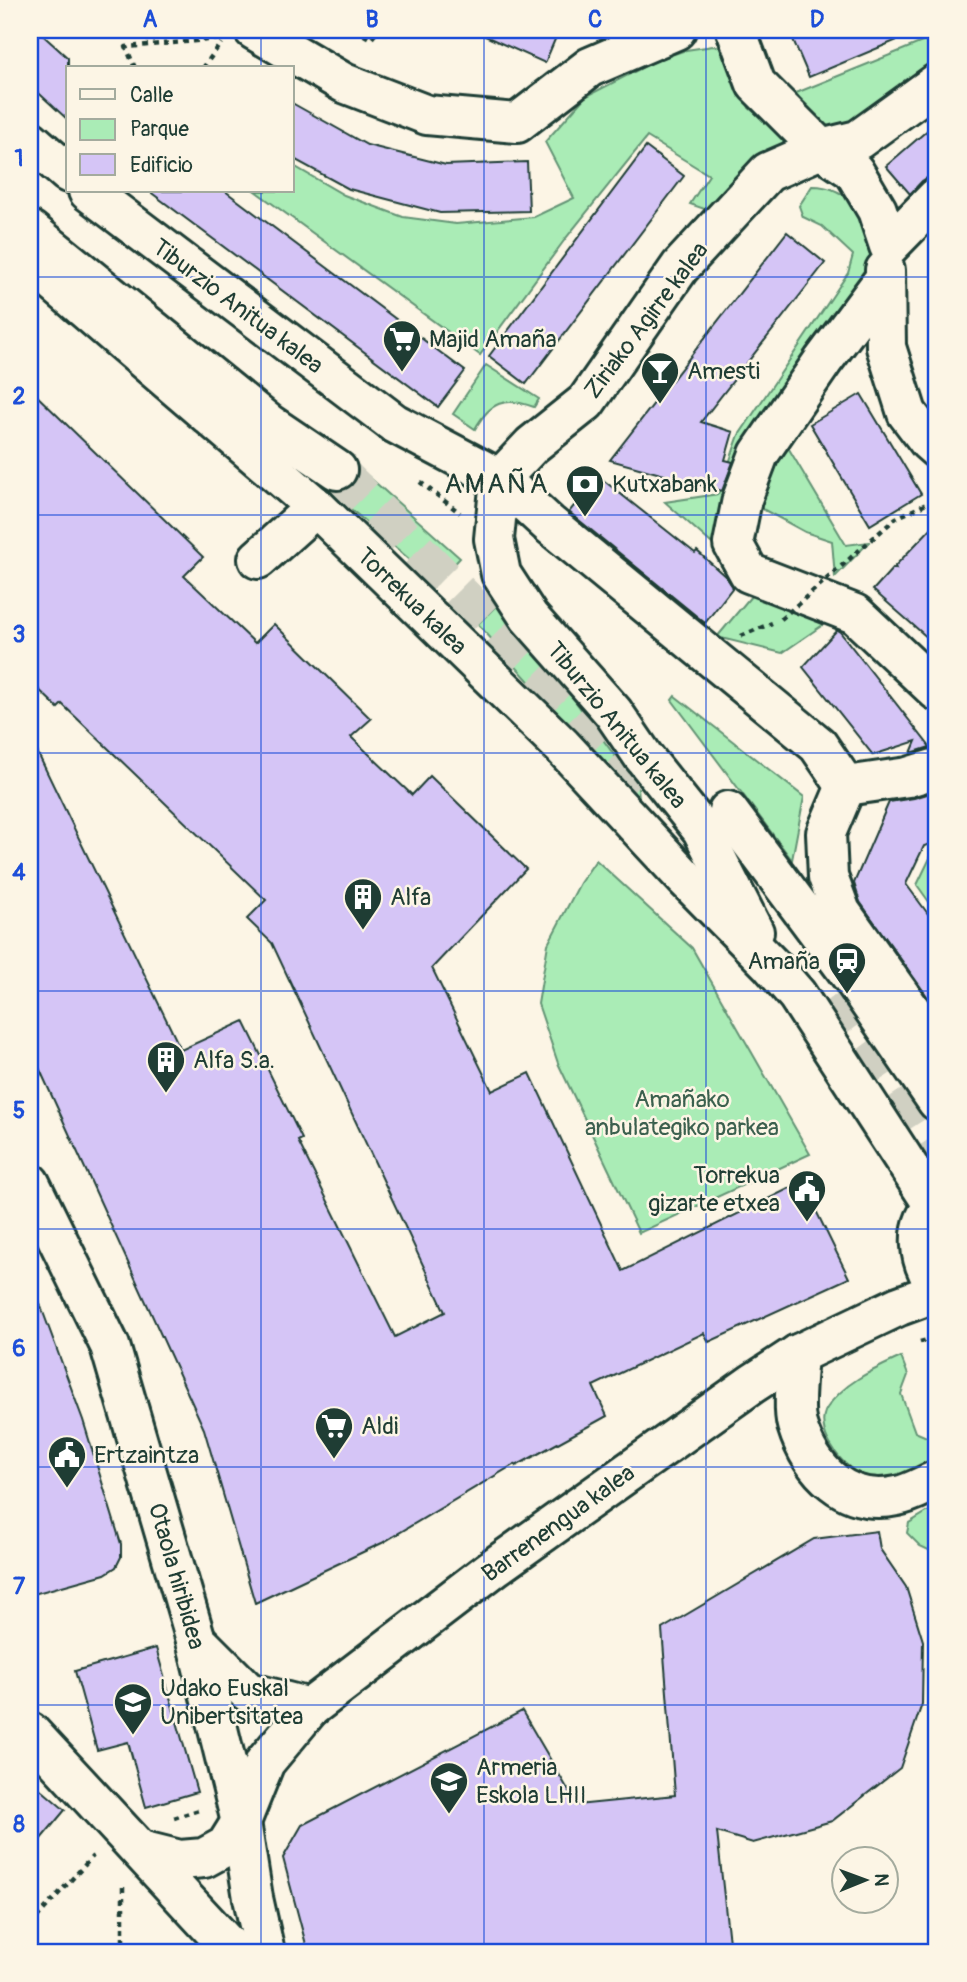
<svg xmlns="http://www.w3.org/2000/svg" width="967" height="1982" font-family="Pangolin,sans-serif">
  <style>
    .green { fill: #aaecb6; stroke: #649475; stroke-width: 2 }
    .building { fill: #d5c5f6; stroke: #1f3d34; stroke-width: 2 }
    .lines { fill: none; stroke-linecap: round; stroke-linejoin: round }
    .minor-tunnel { stroke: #d0d0c2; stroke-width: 38; stroke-dasharray: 38 19; stroke-linecap: butt }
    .minor-casing { stroke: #1f3d34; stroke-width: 44 }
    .path { stroke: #1f3d34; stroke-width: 4.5; stroke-dasharray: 5 5; stroke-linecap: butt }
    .minor { stroke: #fcf5e5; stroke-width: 38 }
    .path-bridge { stroke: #1f3d34; stroke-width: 4.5; stroke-dasharray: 5 5; stroke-linecap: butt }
    .grid { fill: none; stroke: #1d4ed8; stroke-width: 2; stroke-opacity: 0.55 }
    .labels { text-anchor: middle; stroke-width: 5; stroke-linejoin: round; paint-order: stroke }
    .street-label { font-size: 24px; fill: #1f3d34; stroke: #fcf5e5 }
    .poi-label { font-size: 24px; fill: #1f3d34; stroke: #fcf5e5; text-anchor: start }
    .park-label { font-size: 24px; fill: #3b604e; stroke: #fcf5e5 }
    .quarter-label { font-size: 28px; letter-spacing: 2px; fill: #1f3d34; stroke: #fcf5e5 }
    .neatline { fill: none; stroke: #1d4ed8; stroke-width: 2.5 }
    .grid-label { font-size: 23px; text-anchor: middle; font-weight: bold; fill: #1d4ed8 }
  </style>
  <rect width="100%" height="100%" fill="#fcf5e5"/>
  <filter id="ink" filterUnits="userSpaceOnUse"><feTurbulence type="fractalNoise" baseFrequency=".0143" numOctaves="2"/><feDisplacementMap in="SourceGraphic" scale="14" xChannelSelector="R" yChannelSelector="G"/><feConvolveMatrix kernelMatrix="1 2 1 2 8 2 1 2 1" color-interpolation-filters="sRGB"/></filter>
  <g filter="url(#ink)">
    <!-- green -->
    <g class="green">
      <path d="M 937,36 L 937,70 L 859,126 L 823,133 L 796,93 Z"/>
      <path d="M 713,46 L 731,47 L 749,108 L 794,145 L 710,211 L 690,204 L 709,175 L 647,137 L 566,238 L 480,355 L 255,191 L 292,191 L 292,165 L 344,195 L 403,217 L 456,224 L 534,217 L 574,198 L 545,142 L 585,97 L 659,59 L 686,50 Z"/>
      <path d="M 812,186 C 855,186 866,222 876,256 L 867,264 L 871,277 L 724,542 L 711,543 L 665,502 L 718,494 L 739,435 L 848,273 L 853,255 L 822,226 L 803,217 L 799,206 Z"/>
      <path d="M 486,365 L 539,399 L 534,407 C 505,396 490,402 475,429 L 453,414 Z"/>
      <path d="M 783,439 L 846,545 L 869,542 L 835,577 L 832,541 L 805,532 L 757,506 Z"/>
      <path d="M 349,459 L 460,558 L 437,583 L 325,487 L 337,470 Z"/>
      <path d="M 757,589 L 830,620 L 782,653 L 717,637 Z"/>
      <path d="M 502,600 L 638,788 L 640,806 L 478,624 Z"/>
      <path d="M 675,696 L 804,797 L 792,860 L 672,700 Z"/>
      <path d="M 937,853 L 937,913 L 917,885 L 931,856 Z"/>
      <path d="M 596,860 L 692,948 L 810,1154 L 639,1233 L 558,1063 L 538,1004 L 548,944 L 580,883 Z"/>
      <path d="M 901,1357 L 908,1375 L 901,1394 L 915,1432 L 934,1440 L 937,1444 L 937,1464 C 891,1478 859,1493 830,1444 C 824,1434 820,1418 827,1408 C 844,1382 875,1369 901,1357 Z"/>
      <path d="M 937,1510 L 937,1554 L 920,1546 L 907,1533 L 909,1523 L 927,1512 Z"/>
    </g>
    <!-- building -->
    <g class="building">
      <path d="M 30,30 L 37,30 L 68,58 L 68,120 L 30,85 Z"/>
      <path d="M 472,30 L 559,30 L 545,63 Z"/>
      <path d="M 789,30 L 921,30 L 809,77 Z"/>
      <path d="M 292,103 L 367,145 L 446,165 L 527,162 L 529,211 L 440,213 L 349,189 L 292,158 Z"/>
      <path d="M 937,122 L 937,176 L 930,176 L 922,181 L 910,194 L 886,166 Z"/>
      <path d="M 646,147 L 684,176 L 526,384 L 489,356 Z"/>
      <path d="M 149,191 L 225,191 L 465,371 L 438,407 Z"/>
      <path d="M 787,232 L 825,263 L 701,422 L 733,432 L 725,460 L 733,462 L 722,491 L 610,460 Z"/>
      <path d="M 30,389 L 203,557 L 184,576 L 255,643 L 274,624 L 371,719 L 351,737 L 412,795 L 430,776 L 526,869 L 432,968 L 492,1091 L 530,1073 L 623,1271 L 802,1182 L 849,1278 L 709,1342 L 704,1333 L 593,1386 L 607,1416 L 516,1466 L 515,1464 L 382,1543 L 255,1603 L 204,1429 L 30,1048 L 30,737 L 181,1050 L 244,1021 L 302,1139 L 298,1141 L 395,1337 L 445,1312 L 272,943 L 247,919 L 266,900 L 62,704 L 58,708 L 30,681 Z"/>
      <path d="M 861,394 L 921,494 L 870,525 L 810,424 Z"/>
      <path d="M 598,476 L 695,553 L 697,551 L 726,577 L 733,587 L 705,623 L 569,512 Z"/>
      <path d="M 937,522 L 937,646 L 873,590 L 893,568 L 896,569 L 895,566 Z"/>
      <path d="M 837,630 L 840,632 L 930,747 L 911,753 L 916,741 L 873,755 L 803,667 Z"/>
      <path d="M 937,791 L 937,842 L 924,846 L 906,884 L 937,926 L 937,1010 L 860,902 L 854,883 L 889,802 L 914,798 Z"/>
      <path d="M 33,1285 L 83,1420 L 121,1544 L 121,1557 L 116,1567 L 105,1574 L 30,1595 L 30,1286 Z"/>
      <path d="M 877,1531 L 880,1549 L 906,1587 L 923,1641 L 922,1704 L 900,1768 L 832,1821 L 753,1843 L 717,1832 L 730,1952 L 308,1952 L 283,1858 L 302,1825 L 522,1711 L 577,1805 L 675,1795 L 662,1629 L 814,1539 Z"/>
      <path d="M 156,1648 L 197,1792 L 146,1807 L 128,1742 L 97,1750 L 75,1671 Z"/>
      <path d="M 30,1780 L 65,1810 L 30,1852 Z"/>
    </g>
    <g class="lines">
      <!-- minor-tunnel -->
      <g class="minor-tunnel">
        <path d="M 337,470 L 652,786"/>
        <path d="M 822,1005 L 864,1061 L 937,1174"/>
      </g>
      <!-- minor casing -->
      <g class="minor-casing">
        <g id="minor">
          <path d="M 254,30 L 344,83 L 427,115 L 517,123 L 590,67 L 676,30"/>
          <path d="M 736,30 L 756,84 L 821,149 L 854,171 L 877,210 L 889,246 L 937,197"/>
          <path d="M 30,140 L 68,173"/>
          <path d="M 88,191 L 394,423 L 500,479 L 549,524 L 818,745 L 846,786"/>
          <path d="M 30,230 L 269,424 L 337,470"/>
          <path d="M 30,262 L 316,507 L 562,746 L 685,878 L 771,965 L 797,995 L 934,1206"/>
          <path d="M 885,270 L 886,347 L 907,413 L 929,442 L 937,449"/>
          <path d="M 885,278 L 823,361 L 759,454 L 742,499 L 733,544 L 749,573 L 855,614 L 937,691"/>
          <path d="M 500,479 L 532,445 L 586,402 L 680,267 L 768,172 L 821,149 L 858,140 L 937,83"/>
          <path d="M 500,479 L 494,539 L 501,574 L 529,617 L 613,712 L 643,756 L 702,830 L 754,932"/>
          <path d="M 258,559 L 316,507"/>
          <path d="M 846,786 L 826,833 L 828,877 L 841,912 L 937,1047"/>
          <path d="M 846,786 L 908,777 L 937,768"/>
          <path d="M 728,811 L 851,976 L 937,1101"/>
          <path d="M 30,1183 L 110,1346 L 196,1640 L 241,1822 L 253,1898 L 265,1952"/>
          <path d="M 937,1203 C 912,1226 919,1263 937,1287"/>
          <path d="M 798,1354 C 797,1374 792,1407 797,1425 C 811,1471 846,1507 897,1496 C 910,1494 925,1485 937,1480"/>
          <path d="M 196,1640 L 248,1692 L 310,1708"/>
          <path d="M 30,1732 L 234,1952"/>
          <path d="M 140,1850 L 180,1860 L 204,1858 L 226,1846 L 241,1822 L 265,1762 L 310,1708 L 496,1566 L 752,1384 L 798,1354 L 899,1306 L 937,1292"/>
        </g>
      </g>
      <!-- path -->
      <g class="path">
        <path d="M 355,30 L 371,39 L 376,33 L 373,30"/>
        <path d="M 135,68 L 126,47 L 219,39"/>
        <path d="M 203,68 L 221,43"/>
        <path d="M 420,482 L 460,513"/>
        <path d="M 741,636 L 772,623"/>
        <path d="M 920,1342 L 937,1337"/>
        <path d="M 174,1818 L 199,1810"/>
        <path d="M 123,1887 L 123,1952"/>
        <path d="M 30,1925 L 93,1856"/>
      </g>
      <!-- minor -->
      <use href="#minor" class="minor"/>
      <!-- path-bridge -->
      <path class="path-bridge" d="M 781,619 L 896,518 L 937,499"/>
    </g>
  </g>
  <!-- grid -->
  <path class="grid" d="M 261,30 L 261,68M 484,30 L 484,1952M 706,30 L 706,1952M 261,191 L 261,1952M 30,277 L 937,277M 30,515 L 937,515M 30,753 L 937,753M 30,991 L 937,991M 30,1229 L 937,1229M 30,1467 L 937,1467M 30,1705 L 937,1705"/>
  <!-- icons -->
  <defs>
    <g id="supermarket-pin" transform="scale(2.0125)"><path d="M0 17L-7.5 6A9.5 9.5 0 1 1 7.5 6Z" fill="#1f3d34" stroke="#fcf5e5"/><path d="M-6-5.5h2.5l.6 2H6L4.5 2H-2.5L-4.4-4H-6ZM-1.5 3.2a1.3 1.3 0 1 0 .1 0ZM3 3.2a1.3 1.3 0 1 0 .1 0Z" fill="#fff"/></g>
    <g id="bar-pin" transform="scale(2.0125)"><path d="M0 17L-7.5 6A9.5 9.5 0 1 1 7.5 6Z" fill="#1f3d34" stroke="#fcf5e5"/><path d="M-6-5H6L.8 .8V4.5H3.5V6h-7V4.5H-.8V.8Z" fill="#fff"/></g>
    <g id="bank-pin" transform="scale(2.0125)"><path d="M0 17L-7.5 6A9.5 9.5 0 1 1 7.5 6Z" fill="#1f3d34" stroke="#fcf5e5"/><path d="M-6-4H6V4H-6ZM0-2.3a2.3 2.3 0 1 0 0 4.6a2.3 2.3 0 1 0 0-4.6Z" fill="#fff"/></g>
    <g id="building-pin" transform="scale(2.0125)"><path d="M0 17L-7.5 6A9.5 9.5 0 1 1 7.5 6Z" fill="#1f3d34" stroke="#fcf5e5"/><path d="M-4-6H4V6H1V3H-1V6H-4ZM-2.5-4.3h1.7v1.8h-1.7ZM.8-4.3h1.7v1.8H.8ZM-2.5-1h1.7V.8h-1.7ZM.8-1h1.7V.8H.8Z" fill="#fff"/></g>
    <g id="station-pin" transform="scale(2.0125)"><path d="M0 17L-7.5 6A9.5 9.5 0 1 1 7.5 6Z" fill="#1f3d34" stroke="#fcf5e5"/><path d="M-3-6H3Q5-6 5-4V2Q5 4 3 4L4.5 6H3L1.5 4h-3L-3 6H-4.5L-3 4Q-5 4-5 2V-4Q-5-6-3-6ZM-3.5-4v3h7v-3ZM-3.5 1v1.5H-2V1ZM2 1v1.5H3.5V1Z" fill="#fff"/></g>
    <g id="civic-pin" transform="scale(2.0125)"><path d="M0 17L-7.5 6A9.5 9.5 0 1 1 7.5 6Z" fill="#1f3d34" stroke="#fcf5e5"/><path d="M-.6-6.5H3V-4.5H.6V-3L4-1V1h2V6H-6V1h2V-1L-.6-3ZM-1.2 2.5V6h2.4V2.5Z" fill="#fff"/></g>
    <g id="university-pin" transform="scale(2.0125)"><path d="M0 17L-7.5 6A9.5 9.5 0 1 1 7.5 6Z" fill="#1f3d34" stroke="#fcf5e5"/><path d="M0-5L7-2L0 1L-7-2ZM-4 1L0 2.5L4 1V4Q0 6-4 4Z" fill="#fff"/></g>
    <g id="school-pin" transform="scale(2.0125)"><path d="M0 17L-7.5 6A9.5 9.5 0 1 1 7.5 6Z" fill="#1f3d34" stroke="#fcf5e5"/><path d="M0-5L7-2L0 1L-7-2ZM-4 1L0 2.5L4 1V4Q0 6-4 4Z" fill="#fff"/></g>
  </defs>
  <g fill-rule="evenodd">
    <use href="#supermarket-pin" x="402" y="339"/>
    <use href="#bar-pin" x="660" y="371"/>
    <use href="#bank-pin" x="585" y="484"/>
    <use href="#building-pin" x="363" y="897"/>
    <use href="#station-pin" x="847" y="961"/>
    <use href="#building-pin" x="166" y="1060"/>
    <use href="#civic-pin" x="807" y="1189"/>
    <use href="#supermarket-pin" x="334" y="1426"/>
    <use href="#civic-pin" x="67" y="1455"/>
    <use href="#university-pin" x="133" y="1702"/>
    <use href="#school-pin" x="449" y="1781"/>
  </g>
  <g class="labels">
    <!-- street labels -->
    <g class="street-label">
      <text transform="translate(238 306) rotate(37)" y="8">Tiburzio Anitua kalea</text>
      <text transform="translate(646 320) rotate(-53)" y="8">Ziriako Agirre kalea</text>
      <text transform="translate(412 601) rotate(44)" y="8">Torrekua kalea</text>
      <text transform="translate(617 725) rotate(51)" y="8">Tiburzio Anitua kalea</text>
      <text transform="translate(558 1523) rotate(-36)" y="8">Barrenengua kalea</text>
      <text transform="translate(177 1576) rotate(74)" y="8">Otaola hiribidea</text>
    </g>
    <!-- poi labels -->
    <g class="poi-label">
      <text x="429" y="347">Majid Amaña</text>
      <text x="687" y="379">Amesti</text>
      <text x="612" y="492">Kutxabank</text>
      <text x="390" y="905">Alfa</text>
      <text x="820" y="969" text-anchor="end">Amaña</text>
      <text x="193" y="1068">Alfa S.a.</text>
      <text x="780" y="1183" text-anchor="end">Torrekua<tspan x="780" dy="28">gizarte etxea</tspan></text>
      <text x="361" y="1434">Aldi</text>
      <text x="94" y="1463">Ertzaintza</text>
      <text x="160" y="1696">Udako Euskal<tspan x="160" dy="28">Unibertsitatea</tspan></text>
      <text x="476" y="1775">Armeria<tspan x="476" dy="28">Eskola LHII</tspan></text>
    </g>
    <!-- park labels -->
    <g class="park-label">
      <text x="682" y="1107">Amañako<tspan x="682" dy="28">anbulategiko parkea</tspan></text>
    </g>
    <!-- quarter labels -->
    <g class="quarter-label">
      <text x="497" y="493">AMAÑA</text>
    </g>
  </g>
  <!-- margin -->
  <rect width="967" height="1982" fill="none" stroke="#fcf5e5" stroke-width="77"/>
  <!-- legend -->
  <rect x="66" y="66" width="228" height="126" fill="#fcf5e5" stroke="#a4ab9e" stroke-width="2"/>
  <rect x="80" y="89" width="35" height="10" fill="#fcf5e5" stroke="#a4ab9e" stroke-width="2"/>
  <text x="130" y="102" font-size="21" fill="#1f3d34">Calle</text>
  <rect x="80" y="119" width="35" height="21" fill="#aaecb6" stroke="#a4ab9e" stroke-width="2"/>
  <text x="130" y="136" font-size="21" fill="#1f3d34">Parque</text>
  <rect x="80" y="154" width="35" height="21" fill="#d5c5f6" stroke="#a4ab9e" stroke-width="2"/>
  <text x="130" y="172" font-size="21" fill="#1f3d34">Edificio</text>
  <!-- north arrow -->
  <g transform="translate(865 1880) rotate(89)"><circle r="33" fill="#fcf5e5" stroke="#a4ab9e" stroke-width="2"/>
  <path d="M0-5L12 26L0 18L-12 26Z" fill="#1f3d34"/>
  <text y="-10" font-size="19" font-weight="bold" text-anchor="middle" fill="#1f3d34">N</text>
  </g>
  <rect x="38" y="38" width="890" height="1906" class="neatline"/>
  <g class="grid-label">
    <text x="150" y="27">A</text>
    <text x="372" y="27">B</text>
    <text x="595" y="27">C</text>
    <text x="817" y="27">D</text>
    <text x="19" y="166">1</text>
    <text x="19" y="404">2</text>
    <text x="19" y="642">3</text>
    <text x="19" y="880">4</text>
    <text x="19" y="1118">5</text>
    <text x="19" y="1356">6</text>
    <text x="19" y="1594">7</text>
    <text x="19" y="1832">8</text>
  </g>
</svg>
